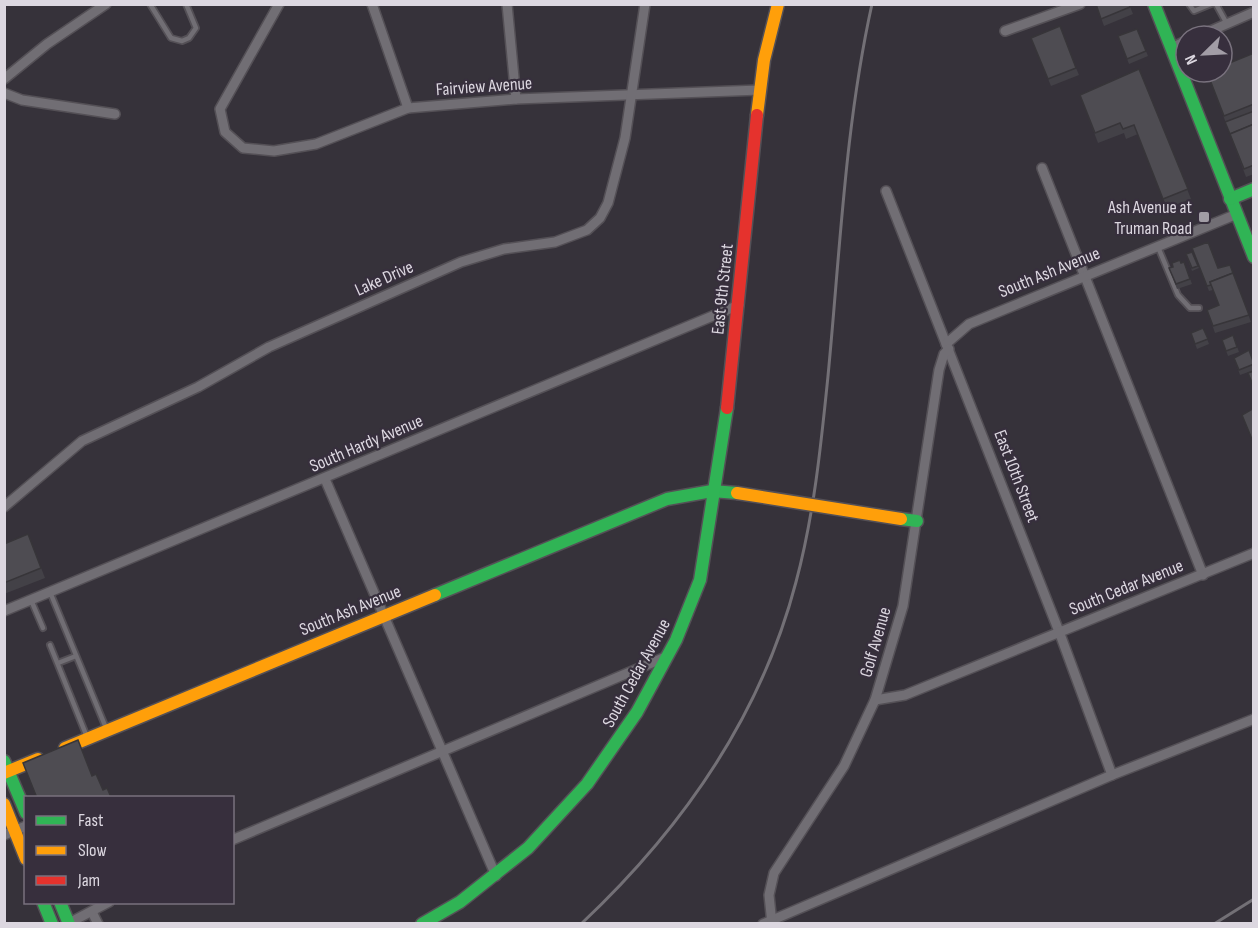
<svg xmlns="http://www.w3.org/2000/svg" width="1258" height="928" font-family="'Sofia Sans Condensed',sans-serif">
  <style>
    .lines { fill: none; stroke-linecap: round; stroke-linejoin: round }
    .lane-casing { stroke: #545056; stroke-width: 8 }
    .street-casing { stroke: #545056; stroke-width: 12 }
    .fast-casing { stroke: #545056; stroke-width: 15 }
    .slow-casing { stroke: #545056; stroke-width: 15 }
    .jam-casing { stroke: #545056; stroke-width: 15 }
    .lane { stroke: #716e74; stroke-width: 4.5 }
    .street { stroke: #716e74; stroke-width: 9 }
    .fast { stroke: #30b455; stroke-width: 12 }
    .slow { stroke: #ff9f0a; stroke-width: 12 }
    .jam { stroke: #e5322d; stroke-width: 12 }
    .rail { stroke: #737076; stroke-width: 3 }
    .slow-bridge-casing { stroke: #545056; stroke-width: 15; stroke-linecap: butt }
    .slow-bridge { stroke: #ff9f0a; stroke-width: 12 }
    .wall { fill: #434147 }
    .building { fill: #4e4c52; stroke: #373539; stroke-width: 1.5 }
    .poi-dot { fill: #a29da6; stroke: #372f3d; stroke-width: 2 }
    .labels { text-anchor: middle; stroke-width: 4.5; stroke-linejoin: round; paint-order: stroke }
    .street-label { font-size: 18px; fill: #dcd7e0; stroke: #372f3d }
    .poi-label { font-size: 18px; fill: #dcd7e0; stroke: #372f3d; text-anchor: end }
  </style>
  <rect width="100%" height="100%" fill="#36323a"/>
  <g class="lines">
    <!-- lane casing -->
    <g class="lane-casing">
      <g id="lane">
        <path d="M 150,4 L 171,38 L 182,41 L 189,38 L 196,28 L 186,4"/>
        <path d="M 1189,4 L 1194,11 L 1211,4"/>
        <path d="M 1216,4 L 1227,24"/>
        <path d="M 1158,247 L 1178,295 L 1190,308 L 1199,308"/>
        <path d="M 50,592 L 106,728"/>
        <path d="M 31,600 L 43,628"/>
        <path d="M 50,645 L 87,737"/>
        <path d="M 58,663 L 76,656"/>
      </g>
    </g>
    <!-- street casing -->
    <g class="street-casing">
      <g id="street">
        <path d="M 279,4 L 220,109 L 225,132 L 243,148 L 274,151 L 316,144 L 408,108 L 516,99 L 760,90"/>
        <path d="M 372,4 L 408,108"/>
        <path d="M 507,4 L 516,99"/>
        <path d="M 1005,31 L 1080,4"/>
        <path d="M 1199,36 L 1254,12"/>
        <path d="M 1171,48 L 1186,41"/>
        <path d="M 4,79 L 47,44 L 106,4"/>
        <path d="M 4,93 L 22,100 L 115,114"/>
        <path d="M 1042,168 L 1203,575"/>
        <path d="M 886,191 L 1060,634 L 1112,775"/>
        <path d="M 946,344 L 969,324 L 1237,214"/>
        <path d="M 325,479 L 496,876"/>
        <path d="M 4,507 L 82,441 L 198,387 L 269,347 L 461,262 L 504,249 L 555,242 L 587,230 L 600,218 L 608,203 L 625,138 L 645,4"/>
        <path d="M 4,611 L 739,305"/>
        <path d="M 875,700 L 905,695 L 1254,553"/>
        <path d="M 4,835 L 26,826"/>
        <path d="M 232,840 L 668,656"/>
        <path d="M 92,912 L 98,924"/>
        <path d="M 69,923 L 109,902"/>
        <path d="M 763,924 L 1112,775 L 1254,719"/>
        <path d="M 772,924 L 769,895 L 774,873 L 844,766 L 875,700 L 903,606 L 939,370 L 944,354 L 949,349"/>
      </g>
    </g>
    <!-- fast casing -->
    <g class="fast-casing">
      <g id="fast">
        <path d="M 1154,4 L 1254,257"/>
        <path d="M 1230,199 L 1254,189"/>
        <path d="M 901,519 L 917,521"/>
        <path d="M 435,595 L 667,499 L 712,491 L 737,493"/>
        <path d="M 4,761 L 26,813"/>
        <path d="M 43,902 L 52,924"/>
        <path d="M 60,902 L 69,924"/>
        <path d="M 422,924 L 460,902 L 528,848 L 587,784 L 637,712 L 676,640 L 700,580 L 727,408"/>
      </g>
    </g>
    <!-- slow casing -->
    <g class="slow-casing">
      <g id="slow">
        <path d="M 757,115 L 764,60 L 778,4"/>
        <path d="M 65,748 L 435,595"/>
        <path d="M 4,773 L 38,759"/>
        <path d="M 4,804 L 26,859"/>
      </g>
    </g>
    <!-- jam casing -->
    <g class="jam-casing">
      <path id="jam" d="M 727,408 L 757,115"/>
    </g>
    <!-- lane -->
    <use href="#lane" class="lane"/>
    <!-- street -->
    <use href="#street" class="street"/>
    <!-- fast -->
    <use href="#fast" class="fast"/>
    <!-- slow -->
    <use href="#slow" class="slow"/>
    <!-- jam -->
    <use href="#jam" class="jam"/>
    <!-- rail -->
    <g class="rail">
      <path d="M 581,924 C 681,830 761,716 796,582 C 814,515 821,445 828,376 C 840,252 845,126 872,4"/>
      <path d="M 1214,924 L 1254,899"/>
    </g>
    <!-- slow-bridge casing -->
    <g class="slow-bridge-casing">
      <path id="slow-bridge" d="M 737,493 L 901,519"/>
    </g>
    <!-- slow-bridge -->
    <use href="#slow-bridge" class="slow-bridge"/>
  </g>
  <!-- wall -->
  <g class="wall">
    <path d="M 1096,4 L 1129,4 L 1133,14 L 1104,26 Z"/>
    <path d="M 1137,29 L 1148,56 L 1129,64 L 1118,36 Z"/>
    <path d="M 1031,38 L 1076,68 L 1079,75 L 1051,86 Z"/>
    <path d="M 1254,53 L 1254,174 L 1246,177 L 1207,72 Z"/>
    <path d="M 1139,69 L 1191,199 L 1167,208 L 1138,134 L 1126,139 L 1124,133 L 1098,143 L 1080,95 Z"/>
    <path d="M 1192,248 L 1218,268 L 1230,265 L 1251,322 L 1215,333 L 1207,310 L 1219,305 L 1213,290 L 1209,291 Z"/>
    <path d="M 1192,252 L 1199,268 L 1192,271 L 1186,254 Z"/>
    <path d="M 1184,262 L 1192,284 L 1177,289 L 1169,268 Z"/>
    <path d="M 1203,328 L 1209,344 L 1197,349 L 1191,333 Z"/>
    <path d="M 1233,335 L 1239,352 L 1228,356 L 1222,340 Z"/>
    <path d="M 1234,358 L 1254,362 L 1254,370 L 1240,375 Z"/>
    <path d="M 28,534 L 45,578 L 4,594 L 4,544 Z"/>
  </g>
  <!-- building -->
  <g class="building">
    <path d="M 1096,4 L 1129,4 L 1130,7 L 1101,19 Z"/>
    <path d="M 1060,26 L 1076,68 L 1048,79 L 1031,38 Z"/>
    <path d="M 1137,29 L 1146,51 L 1127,59 L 1118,36 Z"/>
    <path d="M 1254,53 L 1254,104 L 1224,116 L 1207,72 L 1222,72 L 1222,66 Z"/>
    <path d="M 1139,69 L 1188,189 L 1163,199 L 1134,125 L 1123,129 L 1120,123 L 1095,133 L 1080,95 Z"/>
    <path d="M 1254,111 L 1254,124 L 1230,134 L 1225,122 Z"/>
    <path d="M 1254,124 L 1254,165 L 1244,169 L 1230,134 Z"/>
    <path d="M 1208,242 L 1218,268 L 1230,265 L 1233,273 L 1210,282 L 1211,285 L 1207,286 L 1192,248 Z"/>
    <path d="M 1192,252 L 1198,266 L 1192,268 L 1186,254 Z"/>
    <path d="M 1180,260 L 1181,263 L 1184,262 L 1190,279 L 1176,284 L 1169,268 L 1173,267 L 1172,263 Z"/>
    <path d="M 1233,273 L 1249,315 L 1213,326 L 1207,310 L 1219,305 L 1210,282 Z"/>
    <path d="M 1203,328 L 1208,339 L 1195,344 L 1191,333 Z"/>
    <path d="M 1233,335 L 1237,347 L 1226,351 L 1222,340 Z"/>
    <path d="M 1249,350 L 1254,364 L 1239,370 L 1234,358 Z"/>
    <path d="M 1254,371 L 1254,385 L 1253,385 L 1248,373 Z"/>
    <path d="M 1254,408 L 1254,444 L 1242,415 Z"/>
    <path d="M 28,534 L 41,568 L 4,583 L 4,544 Z"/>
    <path d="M 78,740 L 92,776 L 96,774 L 103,790 L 107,788 L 111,797 L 37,798 L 23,763 Z"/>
  </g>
  <!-- markers -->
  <rect class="poi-dot" x="1198" y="211" width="12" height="12" rx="3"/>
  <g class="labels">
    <!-- street labels -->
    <g class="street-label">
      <text transform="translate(484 86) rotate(-4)" y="6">Fairview Avenue</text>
      <text transform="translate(1049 272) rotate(-22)" y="6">South Ash Avenue</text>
      <text transform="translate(384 278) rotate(-24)" y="6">Lake Drive</text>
      <text transform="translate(722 289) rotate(-84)" y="6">East 9th Street</text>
      <text transform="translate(366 443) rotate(-23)" y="6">South Hardy Avenue</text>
      <text transform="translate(1017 476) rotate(69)" y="6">East 10th Street</text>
      <text transform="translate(1126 587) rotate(-22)" y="6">South Cedar Avenue</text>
      <text transform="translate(350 610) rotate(-22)" y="6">South Ash Avenue</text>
      <text transform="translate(875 642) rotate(-74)" y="6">Golf Avenue</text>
      <text transform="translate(636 673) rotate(-61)" y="6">South Cedar Avenue</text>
    </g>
    <!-- poi labels -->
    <g class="poi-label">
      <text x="1192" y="213">Ash Avenue at<tspan x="1192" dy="21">Truman Road</tspan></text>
    </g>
  </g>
  <!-- border -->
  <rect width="1258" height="928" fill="none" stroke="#dcd7e0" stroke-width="12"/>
  <!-- legend -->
  <rect x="24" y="796" width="210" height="108" fill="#372f3d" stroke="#79727e" stroke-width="1.5"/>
  <rect x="36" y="816" width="30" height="9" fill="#30b455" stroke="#79727e" stroke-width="1.5"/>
  <text x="78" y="826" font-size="18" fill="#dcd7e0">Fast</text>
  <rect x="36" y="846" width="30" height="9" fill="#ff9f0a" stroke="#79727e" stroke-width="1.5"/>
  <text x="78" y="856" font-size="18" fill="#dcd7e0">Slow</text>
  <rect x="36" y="876" width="30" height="9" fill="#e5322d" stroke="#79727e" stroke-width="1.5"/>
  <text x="78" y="886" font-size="18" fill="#dcd7e0">Jam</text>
  <!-- north arrow -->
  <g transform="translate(1204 54) rotate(246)"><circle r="28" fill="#372f3d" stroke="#79727e" stroke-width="1.5"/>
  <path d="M0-4.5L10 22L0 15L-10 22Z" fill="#a29da6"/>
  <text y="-9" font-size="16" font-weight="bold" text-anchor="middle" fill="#dcd7e0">N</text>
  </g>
</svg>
